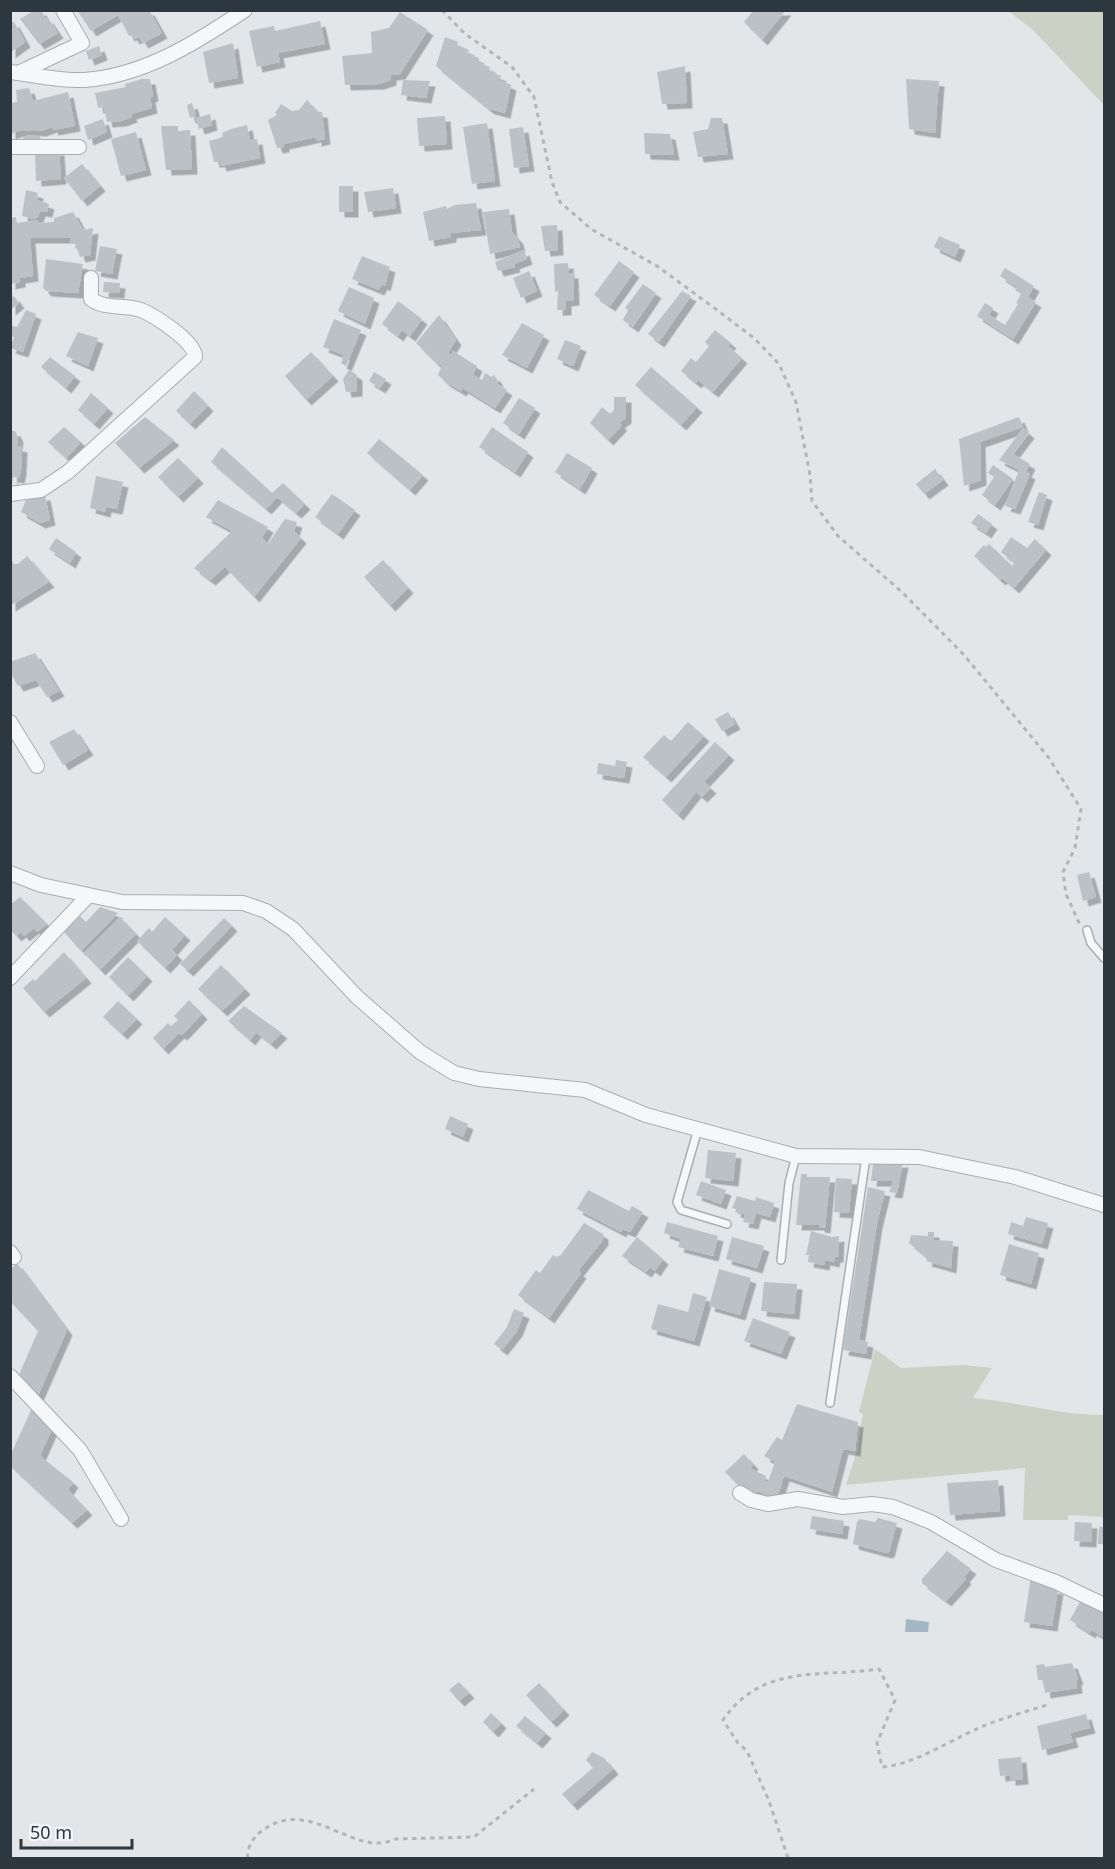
<svg xmlns="http://www.w3.org/2000/svg" width="1115" height="1869" font-family="'Noto Sans',sans-serif">
  <style>
    .green { fill: #cbd2c5 }
    .water { fill: #a2b9c5 }
    .building { fill: #bbc1c5; filter: url(#shadow) }
    .lines { fill: none; stroke-linecap: round; stroke-linejoin: round }
    .service-casing { stroke: #a9aeb3; stroke-width: 10 }
    .minor-casing { stroke: #a9aeb3; stroke-width: 16 }
    .path { stroke: #b1b6b9; stroke-width: 3; stroke-dasharray: 4.5 4.5; stroke-linecap: butt }
    .service { stroke: #f5f7f8; stroke-width: 7 }
    .minor { stroke: #f5f7f8; stroke-width: 14 }
  </style>
  <defs>
    <filter id="shadow"><feDropShadow dx="5.5" dy="5.5" stdDeviation="0" flood-color="#0004"/></filter>
  </defs>
  <rect width="100%" height="100%" fill="#e3e6e9"/>
  <!-- green -->
  <g class="green">
    <path d="M 1008,11 L 1104,11 L 1104,105 L 1033,30 Z"/>
    <path d="M 875,1349 L 901,1368 L 964,1365 L 992,1368 L 973,1398 C 1018,1402 1060,1415 1104,1415 L 1104,1517 L 1068,1515 L 1068,1520 L 1023,1520 L 1025,1468 L 846,1485 L 857,1451 L 863,1414 L 859,1412 Z"/>
  </g>
  <!-- water -->
  <path class="water" d="M 906,1619 L 929,1622 L 928,1632 L 905,1632 Z"/>
  <!-- building -->
  <g class="building">
    <path d="M 35,10 L 41,10 L 46,19 L 48,18 L 58,33 L 39,44 L 20,19 Z"/>
    <path d="M 77,10 L 149,10 L 162,33 L 143,43 L 139,37 L 134,39 L 132,35 L 129,36 L 118,15 L 91,31 Z"/>
    <path d="M 754,10 L 786,10 L 762,40 L 744,22 Z"/>
    <path d="M 400,12 L 428,30 L 400,74 L 391,75 L 391,80 L 379,84 L 345,85 L 342,56 L 372,53 L 371,32 L 389,28 Z"/>
    <path d="M 320,21 L 325,44 L 278,53 L 280,62 L 257,67 L 249,31 L 274,26 L 275,31 Z"/>
    <path d="M 14,22 L 25,42 L 10,53 L 10,23 Z"/>
    <path d="M 445,37 L 458,42 L 457,45 L 469,50 L 467,54 L 479,58 L 479,63 L 490,67 L 489,71 L 501,76 L 499,80 L 511,85 L 505,113 L 489,109 L 436,66 Z"/>
    <path d="M 233,43 L 238,78 L 209,83 L 203,52 Z"/>
    <path d="M 99,46 L 102,55 L 89,60 L 86,51 Z"/>
    <path d="M 685,66 L 687,103 L 662,104 L 657,72 Z"/>
    <path d="M 142,79 L 150,79 L 153,96 L 150,97 L 152,108 L 131,114 L 132,117 L 121,121 L 107,122 L 104,107 L 98,108 L 95,93 L 126,87 L 125,84 Z"/>
    <path d="M 906,79 L 939,81 L 935,133 L 909,129 Z"/>
    <path d="M 403,80 L 430,81 L 426,98 L 401,95 Z"/>
    <path d="M 29,88 L 33,101 L 68,92 L 75,126 L 53,130 L 52,127 L 41,131 L 22,130 L 10,134 L 10,103 L 17,102 L 16,90 Z"/>
    <path d="M 307,100 L 318,112 L 322,112 L 325,139 L 316,141 L 316,137 L 284,144 L 284,147 L 277,148 L 268,120 L 277,115 L 275,113 L 281,104 L 292,111 L 299,110 Z"/>
    <path d="M 192,103 L 196,116 L 190,118 L 187,105 Z"/>
    <path d="M 210,114 L 212,125 L 199,129 L 196,118 Z"/>
    <path d="M 445,116 L 447,144 L 419,146 L 417,118 Z"/>
    <path d="M 711,118 L 722,118 L 728,154 L 698,157 L 693,132 L 708,129 Z"/>
    <path d="M 103,119 L 107,132 L 88,140 L 84,126 Z"/>
    <path d="M 487,123 L 495,181 L 472,184 L 463,127 Z"/>
    <path d="M 247,125 L 250,140 L 257,139 L 260,158 L 221,166 L 220,162 L 214,162 L 209,141 L 223,137 L 222,133 L 231,129 Z"/>
    <path d="M 161,126 L 178,126 L 178,131 L 190,130 L 192,169 L 166,170 Z"/>
    <path d="M 523,127 L 529,166 L 514,168 L 509,129 Z"/>
    <path d="M 136,132 L 146,170 L 121,176 L 111,139 Z"/>
    <path d="M 644,133 L 670,134 L 674,155 L 645,154 Z"/>
    <path d="M 23,136 L 40,136 L 41,141 L 23,142 Z"/>
    <path d="M 59,150 L 61,179 L 36,181 L 35,151 Z"/>
    <path d="M 82,164 L 100,186 L 82,201 L 64,178 Z"/>
    <rect x="339" y="186" width="14" height="26"/>
    <path d="M 393,188 L 396,208 L 368,212 L 364,192 Z"/>
    <path d="M 26,190 L 38,193 L 37,200 L 49,204 L 47,212 L 40,211 L 38,217 L 34,219 L 22,216 Z"/>
    <path d="M 476,203 L 481,230 L 451,233 L 451,237 L 429,241 L 423,212 L 446,206 L 447,209 L 455,205 Z"/>
    <path d="M 509,209 L 512,232 L 518,239 L 520,247 L 490,254 L 483,212 Z"/>
    <path d="M 73,212 L 83,230 L 93,228 L 90,255 L 80,257 L 75,243 L 70,243 L 70,238 L 30,238 L 33,276 L 20,278 L 20,282 L 10,284 L 10,218 L 16,217 L 17,223 L 38,220 L 38,223 L 54,222 L 54,218 Z"/>
    <path d="M 557,225 L 558,250 L 545,251 L 541,226 Z"/>
    <path d="M 939,236 L 960,245 L 955,257 L 934,247 Z"/>
    <path d="M 100,246 L 117,249 L 112,274 L 95,271 Z"/>
    <path d="M 524,250 L 527,259 L 514,264 L 515,267 L 498,271 L 495,262 Z"/>
    <path d="M 362,256 L 390,267 L 385,286 L 382,284 L 379,290 L 352,279 Z"/>
    <path d="M 46,259 L 83,264 L 78,293 L 46,291 L 43,288 Z"/>
    <path d="M 619,261 L 634,272 L 610,306 L 594,295 Z"/>
    <path d="M 568,263 L 569,273 L 573,273 L 574,300 L 566,301 L 566,310 L 557,310 L 558,291 L 555,292 L 554,264 Z"/>
    <path d="M 1005,268 L 1034,286 L 1028,297 L 1036,302 L 1013,339 L 977,316 L 985,303 L 993,308 L 989,315 L 1005,325 L 1018,304 L 1016,303 L 1021,294 L 1015,290 L 1017,287 L 1000,276 Z"/>
    <path d="M 529,271 L 537,291 L 521,298 L 513,278 Z"/>
    <path d="M 104,282 L 120,283 L 119,293 L 103,292 Z"/>
    <path d="M 643,284 L 656,293 L 633,327 L 623,320 L 628,310 L 625,308 Z"/>
    <path d="M 349,287 L 374,298 L 365,324 L 338,311 Z"/>
    <path d="M 682,291 L 691,296 L 659,342 L 648,334 Z"/>
    <path d="M 14,296 L 19,303 L 10,310 L 10,299 Z"/>
    <path d="M 398,301 L 422,319 L 410,336 L 402,330 L 398,336 L 382,324 Z"/>
    <path d="M 26,310 L 36,314 L 23,352 L 10,348 L 14,337 L 10,336 L 10,325 L 17,327 Z"/>
    <path d="M 439,315 L 456,340 L 448,353 L 451,355 L 453,351 L 477,366 L 473,375 L 482,380 L 485,373 L 492,377 L 494,375 L 498,381 L 496,383 L 507,390 L 495,408 L 463,388 L 461,391 L 446,382 L 438,375 L 442,365 L 436,363 L 416,343 Z"/>
    <path d="M 334,319 L 361,330 L 346,366 L 341,363 L 344,355 L 323,347 Z"/>
    <path d="M 522,323 L 544,335 L 527,368 L 502,355 Z"/>
    <path d="M 715,330 L 731,343 L 728,346 L 742,358 L 713,392 L 698,380 L 696,383 L 681,371 L 691,358 L 696,362 L 709,346 L 705,342 Z"/>
    <path d="M 78,332 L 98,338 L 88,366 L 66,356 Z"/>
    <path d="M 565,340 L 581,346 L 573,366 L 557,359 Z"/>
    <path d="M 311,352 L 333,376 L 306,400 L 285,376 Z"/>
    <path d="M 50,357 L 75,376 L 66,388 L 41,367 Z"/>
    <path d="M 651,367 L 697,407 L 681,425 L 635,385 Z"/>
    <path d="M 349,370 L 357,375 L 357,391 L 346,392 L 343,379 Z"/>
    <path d="M 374,372 L 386,379 L 380,388 L 369,381 Z"/>
    <path d="M 194,391 L 208,406 L 190,424 L 176,411 Z"/>
    <path d="M 91,393 L 108,408 L 94,424 L 78,410 Z"/>
    <path d="M 614,397 L 626,397 L 626,418 L 619,423 L 622,425 L 608,440 L 590,423 L 602,407 L 610,414 L 614,410 Z"/>
    <path d="M 519,398 L 535,408 L 519,434 L 503,423 Z"/>
    <path d="M 145,417 L 174,440 L 139,468 L 115,443 Z"/>
    <path d="M 1019,417 L 1023,427 L 980,442 L 981,480 L 964,486 L 959,439 Z"/>
    <path d="M 64,427 L 81,442 L 66,458 L 48,442 Z"/>
    <path d="M 492,427 L 528,452 L 515,472 L 479,447 Z"/>
    <path d="M 1023,428 L 1029,433 L 1013,454 L 1030,464 L 1026,472 L 1030,474 L 1015,509 L 1005,506 L 1019,470 L 999,460 Z"/>
    <path d="M 10,431 L 15,431 L 18,437 L 17,446 L 22,447 L 21,470 L 19,478 L 13,477 L 12,484 Z"/>
    <path d="M 379,439 L 423,475 L 410,490 L 367,453 Z"/>
    <path d="M 222,447 L 272,493 L 283,483 L 305,504 L 296,513 L 277,497 L 266,509 L 211,462 Z"/>
    <path d="M 567,453 L 592,468 L 580,489 L 555,472 Z"/>
    <path d="M 178,458 L 198,478 L 178,497 L 158,477 Z"/>
    <path d="M 993,465 L 1013,479 L 995,505 L 982,495 L 994,477 L 988,473 Z"/>
    <path d="M 935,469 L 943,480 L 924,494 L 916,484 Z"/>
    <path d="M 96,476 L 123,482 L 117,509 L 106,507 L 105,512 L 90,508 Z"/>
    <path d="M 1039,492 L 1047,495 L 1038,525 L 1028,522 Z"/>
    <path d="M 332,494 L 355,510 L 338,534 L 315,517 Z"/>
    <path d="M 45,495 L 50,520 L 40,523 L 21,512 L 27,497 Z"/>
    <path d="M 218,500 L 268,527 L 262,538 L 268,544 L 285,519 L 297,522 L 294,531 L 301,538 L 254,597 L 225,567 L 210,580 L 194,568 L 232,531 L 206,517 Z"/>
    <path d="M 978,514 L 992,524 L 986,533 L 971,523 Z"/>
    <path d="M 1011,537 L 1027,548 L 1035,539 L 1046,550 L 1014,588 L 1002,578 L 1000,580 L 974,556 L 984,545 L 986,547 L 989,544 L 1012,566 L 1015,563 L 1001,552 Z"/>
    <path d="M 56,538 L 76,552 L 70,563 L 49,549 Z"/>
    <path d="M 27,556 L 49,582 L 10,606 L 10,558 L 14,564 L 18,564 Z"/>
    <path d="M 383,560 L 408,588 L 390,606 L 364,577 Z"/>
    <path d="M 35,653 L 59,691 L 47,697 L 36,680 L 18,686 L 10,672 L 10,662 Z"/>
    <path d="M 728,712 L 735,724 L 722,731 L 715,719 Z"/>
    <path d="M 688,722 L 704,736 L 666,777 L 643,757 L 664,735 L 671,741 Z"/>
    <path d="M 74,729 L 88,750 L 63,765 L 49,742 Z"/>
    <path d="M 715,742 L 729,755 L 704,782 L 711,788 L 702,797 L 696,792 L 678,815 L 662,800 Z"/>
    <path d="M 616,760 L 627,762 L 624,778 L 597,774 L 598,763 L 615,766 Z"/>
    <path d="M 1089,872 L 1096,897 L 1083,901 L 1077,875 Z"/>
    <path d="M 20,897 L 47,924 L 37,932 L 34,928 L 24,936 L 21,932 L 16,936 L 10,929 L 10,905 Z"/>
    <path d="M 100,907 L 118,913 L 81,951 L 64,932 L 80,916 L 86,922 Z"/>
    <path d="M 120,917 L 136,934 L 100,970 L 84,953 Z"/>
    <path d="M 165,917 L 185,935 L 172,950 L 177,955 L 165,968 L 137,941 L 149,928 L 152,932 Z"/>
    <path d="M 224,918 L 232,926 L 188,971 L 180,964 Z"/>
    <path d="M 64,952 L 86,978 L 44,1012 L 23,988 L 33,979 L 35,981 Z"/>
    <path d="M 128,957 L 147,976 L 128,996 L 109,977 Z"/>
    <path d="M 221,965 L 245,989 L 222,1011 L 198,989 Z"/>
    <path d="M 189,1000 L 202,1014 L 182,1035 L 179,1033 L 163,1049 L 153,1038 L 168,1023 L 171,1026 L 178,1020 L 174,1016 Z"/>
    <path d="M 118,1001 L 137,1019 L 122,1034 L 103,1017 Z"/>
    <path d="M 244,1006 L 282,1033 L 271,1044 L 256,1032 L 250,1040 L 228,1021 Z"/>
    <path d="M 450,1116 L 468,1124 L 463,1137 L 445,1129 Z"/>
    <path d="M 708,1150 L 736,1153 L 733,1181 L 705,1178 Z"/>
    <path d="M 903,1162 L 897,1193 L 889,1192 L 893,1181 L 871,1181 L 873,1164 Z"/>
    <path d="M 801,1174 L 807,1174 L 807,1177 L 830,1177 L 825,1228 L 819,1227 L 819,1225 L 796,1225 Z"/>
    <path d="M 836,1178 L 852,1179 L 849,1213 L 834,1212 Z"/>
    <path d="M 701,1181 L 726,1190 L 721,1204 L 696,1195 Z"/>
    <path d="M 868,1187 L 885,1191 L 877,1223 L 859,1340 L 868,1342 L 866,1354 L 843,1350 Z"/>
    <path d="M 588,1190 L 629,1211 L 632,1206 L 643,1212 L 630,1232 L 622,1229 L 621,1232 L 577,1209 Z"/>
    <path d="M 737,1196 L 755,1201 L 756,1197 L 774,1203 L 770,1217 L 756,1213 L 753,1224 L 743,1222 L 745,1214 L 735,1212 L 736,1209 L 732,1208 Z"/>
    <path d="M 1026,1217 L 1048,1223 L 1042,1244 L 1008,1234 L 1011,1222 L 1023,1226 Z"/>
    <path d="M 667,1222 L 718,1236 L 713,1256 L 678,1247 L 681,1239 L 664,1233 Z"/>
    <path d="M 584,1223 L 603,1234 L 603,1240 L 578,1271 L 581,1273 L 549,1318 L 518,1295 L 536,1270 L 540,1273 L 553,1255 L 556,1257 L 561,1255 Z"/>
    <path d="M 811,1231 L 832,1237 L 839,1236 L 838,1257 L 835,1257 L 834,1262 L 825,1260 L 824,1265 L 808,1262 L 809,1255 L 806,1255 Z"/>
    <path d="M 928,1232 L 934,1232 L 934,1240 L 953,1241 L 951,1268 L 926,1261 L 927,1258 L 909,1243 L 911,1235 L 928,1236 Z"/>
    <path d="M 637,1237 L 663,1259 L 655,1271 L 650,1267 L 646,1272 L 622,1256 Z"/>
    <path d="M 732,1237 L 764,1246 L 757,1268 L 726,1259 Z"/>
    <path d="M 1009,1244 L 1039,1253 L 1031,1284 L 1000,1275 Z"/>
    <path d="M 17,1263 L 67,1330 L 37,1398 L 18,1377 L 38,1331 L 10,1301 L 10,1270 Z"/>
    <path d="M 719,1269 L 751,1278 L 740,1315 L 709,1306 Z"/>
    <path d="M 764,1282 L 797,1284 L 794,1314 L 761,1311 Z"/>
    <path d="M 693,1293 L 707,1297 L 694,1341 L 651,1329 L 658,1304 L 688,1312 Z"/>
    <path d="M 514,1309 L 524,1313 L 517,1331 L 502,1350 L 494,1344 L 507,1327 Z"/>
    <path d="M 753,1318 L 790,1332 L 781,1354 L 744,1341 Z"/>
    <path d="M 797,1404 L 858,1422 L 855,1451 L 843,1449 L 832,1492 L 784,1476 L 776,1501 L 758,1491 L 755,1494 L 744,1491 L 725,1472 L 744,1454 L 753,1464 L 750,1468 L 766,1476 L 765,1481 L 768,1482 L 775,1462 L 764,1456 L 777,1437 L 782,1440 Z"/>
    <path d="M 32,1408 L 52,1429 L 40,1456 L 73,1482 L 68,1490 L 87,1510 L 72,1523 L 10,1466 L 10,1456 Z"/>
    <path d="M 998,1480 L 1000,1511 L 950,1515 L 947,1483 Z"/>
    <path d="M 812,1516 L 844,1521 L 842,1534 L 810,1529 Z"/>
    <path d="M 878,1518 L 897,1523 L 889,1552 L 886,1553 L 853,1544 L 857,1522 L 860,1519 L 875,1522 Z"/>
    <path d="M 1075,1522 L 1092,1523 L 1091,1542 L 1074,1541 Z"/>
    <path d="M 1099,1527 L 1104,1527 L 1104,1544 L 1098,1544 Z"/>
    <path d="M 947,1551 L 971,1569 L 964,1577 L 966,1579 L 946,1601 L 922,1583 L 922,1579 Z"/>
    <path d="M 1031,1577 L 1047,1583 L 1047,1587 L 1058,1589 L 1052,1626 L 1024,1622 Z"/>
    <path d="M 1081,1600 L 1104,1613 L 1103,1637 L 1091,1630 L 1090,1633 L 1070,1620 Z"/>
    <path d="M 1072,1663 L 1078,1679 L 1076,1680 L 1077,1688 L 1045,1693 L 1043,1680 L 1038,1680 L 1036,1665 L 1044,1664 L 1045,1667 Z"/>
    <path d="M 459,1682 L 469,1693 L 459,1701 L 449,1690 Z"/>
    <path d="M 539,1683 L 564,1710 L 551,1722 L 526,1695 Z"/>
    <path d="M 491,1713 L 501,1723 L 493,1732 L 483,1722 Z"/>
    <path d="M 1086,1714 L 1090,1728 L 1070,1733 L 1073,1742 L 1042,1750 L 1037,1726 Z"/>
    <path d="M 525,1716 L 546,1733 L 537,1743 L 516,1726 Z"/>
    <path d="M 592,1752 L 604,1758 L 613,1769 L 572,1805 L 562,1794 L 593,1768 L 586,1760 Z"/>
    <path d="M 1021,1757 L 1023,1779 L 1010,1780 L 1010,1775 L 1000,1776 L 998,1759 Z"/>
  </g>
  <g class="lines">
    <!-- service casing -->
    <g class="service-casing">
      <g id="service">
        <path d="M 1087,930 L 1091,943 L 1104,958"/>
        <path d="M 698,1129 L 677,1202 L 681,1210 L 727,1224"/>
        <path d="M 781,1260 L 789,1183 L 796,1156"/>
        <path d="M 830,1403 L 866,1157"/>
      </g>
    </g>
    <!-- minor casing -->
    <g class="minor-casing">
      <g id="minor">
        <path d="M 10,72 C 35,75 60,81 84,80 C 144,76 197,42 245,10"/>
        <path d="M 18,73 L 82,43 L 63,10"/>
        <path d="M 10,147 L 79,147"/>
        <path d="M 10,494 L 41,490 L 68,472 L 195,357 C 196,342 155,316 141,310 C 125,304 105,310 91,299 L 91,278"/>
        <path d="M 10,722 L 37,766"/>
        <path d="M 10,873 L 41,885 L 122,902 L 243,903 L 266,911 L 293,929 L 357,997 L 420,1052 L 454,1073 L 479,1079 L 585,1090 L 646,1115 L 796,1156 L 919,1157 L 1015,1177 L 1104,1205"/>
        <path d="M 10,978 L 88,896"/>
        <path d="M 10,1252 L 14,1257"/>
        <path d="M 10,1376 L 80,1450 L 121,1519"/>
        <path d="M 740,1493 L 751,1500 L 768,1504 L 798,1499 L 843,1507 L 872,1504 L 893,1507 L 931,1522 L 996,1560 L 1056,1582 L 1104,1605"/>
      </g>
    </g>
    <!-- path -->
    <g class="path">
      <path d="M 442,10 L 464,33 L 512,67 L 534,97 L 552,182 L 560,202 L 591,229 L 657,266 L 713,307 L 754,338 L 779,364 L 796,402 L 810,475 L 812,501 L 838,536 L 902,592 L 964,655 L 1049,758 L 1081,809 L 1075,848 L 1063,872 L 1066,894 L 1080,925"/>
      <path d="M 248,1858 C 246,1851 252,1839 258,1834 C 307,1791 354,1860 395,1839 L 474,1837 L 534,1789"/>
      <path d="M 788,1858 L 769,1801 L 747,1751 L 738,1743 L 723,1720 C 763,1663 819,1678 879,1669 L 895,1700 L 877,1743 L 882,1767 C 913,1765 951,1740 981,1727 C 1002,1718 1025,1712 1047,1705"/>
    </g>
    <!-- service -->
    <use href="#service" class="service"/>
    <!-- minor -->
    <use href="#minor" class="minor"/>
  </g>
  <!-- border -->
  <rect width="1115" height="1869" fill="none" stroke="#2d373f" stroke-width="24"/>
  <!-- scale -->
  <path d="M21 1839v9h111v-9" fill="none" stroke="#2d373f" stroke-width="3"/>
  <text x="30" y="1839" font-size="18" fill="#2d373f" stroke="#f2f5f7" stroke-width="4.5" paint-order="stroke">50 m</text>
</svg>
